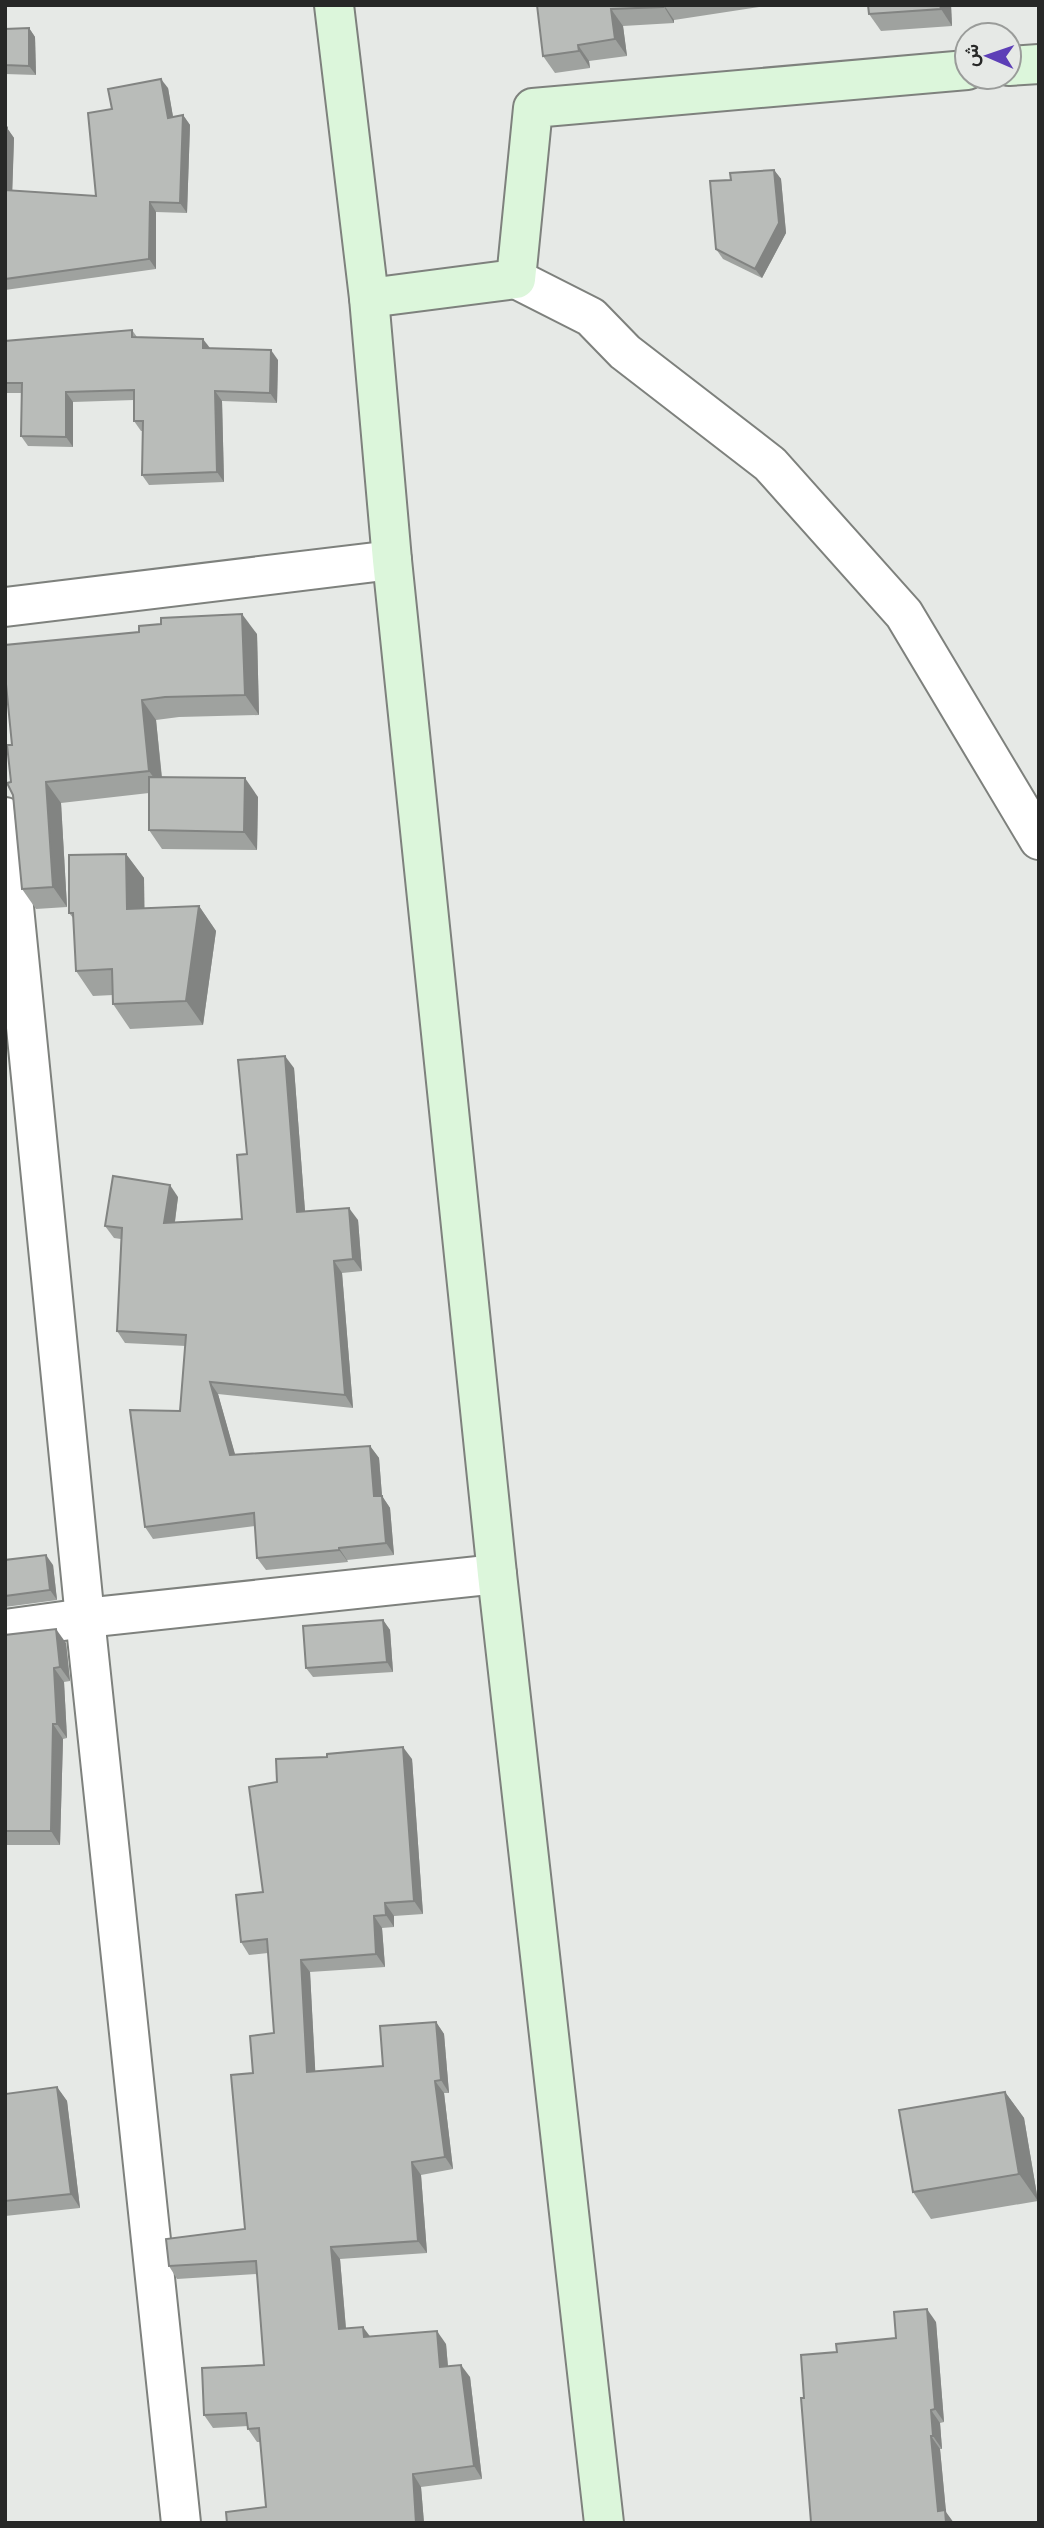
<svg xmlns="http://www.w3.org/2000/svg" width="1044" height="2528" font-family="'Alegreya Sans',Vazirmatn,sans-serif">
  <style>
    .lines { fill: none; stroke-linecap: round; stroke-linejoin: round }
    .street-casing { stroke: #7e817d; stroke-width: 42 }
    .secondary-casing { stroke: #7e817d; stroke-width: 42 }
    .street { stroke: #fff; stroke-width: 38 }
    .secondary { stroke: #dcf6db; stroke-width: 38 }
    .wall { fill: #9fa29f }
    .shaded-wall { fill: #828482 }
    .building { fill: #b9bcb9; stroke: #828482; stroke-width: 2 }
  </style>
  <rect width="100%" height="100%" fill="#e6e9e6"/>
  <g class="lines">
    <!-- street casing -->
    <g class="street-casing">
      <g id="street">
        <path d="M 516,279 L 591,317 L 625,352 L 770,464 L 904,614 L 1039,840"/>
        <path d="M 5,607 L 392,560"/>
        <path d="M 5,817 L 85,1618 L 181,2523"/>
        <path d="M 5,1629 L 85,1618 L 497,1574"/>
      </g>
    </g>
    <!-- secondary casing -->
    <g class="secondary-casing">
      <g id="secondary">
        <path d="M 334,5 L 369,298 L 392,560 L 497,1574 L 604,2523"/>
        <path d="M 1009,66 L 1039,64"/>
        <path d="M 369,298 L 516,279 L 533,108 L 967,70"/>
      </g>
    </g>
    <!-- street -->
    <use href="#street" class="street"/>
    <!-- secondary -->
    <use href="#secondary" class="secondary"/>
  </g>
  <!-- wall -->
  <g class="wall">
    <path d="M 537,5 L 773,5 L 674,20 L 674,23 L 623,26 L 627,56 L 589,61 L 590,68 L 555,73 L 543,56 Z"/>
    <path d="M 868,5 L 951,5 L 952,26 L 881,31 L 869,14 Z"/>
    <path d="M 29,28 L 35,37 L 36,75 L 5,74 L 5,29 Z"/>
    <path d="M 168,88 L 173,117 L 183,115 L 190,125 L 187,213 L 156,212 L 156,269 L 5,290 L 5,129 L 7,128 L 14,138 L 12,191 L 96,196 L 112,109 Z"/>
    <path d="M 774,170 L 781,179 L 786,233 L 762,278 L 723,259 L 716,249 L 731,180 Z"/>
    <path d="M 132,330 L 137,337 L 210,348 L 278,360 L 277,403 L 222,401 L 224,482 L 149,485 L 142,475 L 143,431 L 141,431 L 134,421 L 134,400 L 73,402 L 73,447 L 28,446 L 21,436 L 22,393 L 5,393 L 5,341 Z"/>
    <path d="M 161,624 L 257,634 L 259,715 L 179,717 L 156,720 L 162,777 L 258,797 L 257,850 L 162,849 L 149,830 L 149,793 L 61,803 L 67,907 L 36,909 L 22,889 L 11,782 L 12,745 L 139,632 Z"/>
    <path d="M 126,854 L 144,878 L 144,908 L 199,906 L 216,931 L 203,1025 L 130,1029 L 113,1004 L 113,995 L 93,996 L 76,971 L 74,919 L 69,913 Z"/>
    <path d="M 294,1068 L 305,1211 L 358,1220 L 362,1271 L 342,1273 L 353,1408 L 218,1394 L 235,1455 L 370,1446 L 379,1458 L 382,1496 L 390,1508 L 394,1555 L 347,1560 L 348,1562 L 266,1570 L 257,1558 L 255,1526 L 153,1539 L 145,1527 L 180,1411 L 186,1346 L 125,1343 L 117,1331 L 121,1239 L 114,1238 L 105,1226 L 178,1197 L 175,1222 L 242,1219 L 247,1154 Z"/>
    <path d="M 5,1560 L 53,1565 L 57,1600 L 5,1607 Z"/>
    <path d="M 383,1620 L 390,1630 L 393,1672 L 313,1677 L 306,1668 Z"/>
    <path d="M 5,1635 L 66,1643 L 70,1681 L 64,1682 L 67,1738 L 63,1739 L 60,1845 L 5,1845 Z"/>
    <path d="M 412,1759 L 423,1914 L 394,1916 L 394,1927 L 382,1928 L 385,1967 L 310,1972 L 315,2071 L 383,2066 L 436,2022 L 444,2034 L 449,2093 L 444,2093 L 453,2169 L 421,2175 L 427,2253 L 340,2259 L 346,2328 L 370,2337 L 446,2344 L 448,2366 L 470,2377 L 482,2479 L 421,2487 L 424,2523 L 227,2523 L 266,2507 L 260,2442 L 257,2442 L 248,2429 L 248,2426 L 213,2428 L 204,2415 L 264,2365 L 257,2274 L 177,2279 L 169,2266 L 245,2229 L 253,2073 L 274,2033 L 268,1953 L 249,1955 L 241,1942 L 263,1892 Z"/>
    <path d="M 57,2087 L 67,2101 L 80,2208 L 5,2216 L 5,2094 Z"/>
    <path d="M 1005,2092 L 1024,2118 L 1038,2201 L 931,2219 L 913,2192 Z"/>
    <path d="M 936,2322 L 944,2422 L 940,2423 L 942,2449 L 940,2449 L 946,2512 L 811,2522 L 804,2398 L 837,2352 L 896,2338 Z"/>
  </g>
  <!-- shaded-wall -->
  <g class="shaded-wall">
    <path d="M 663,5 L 664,5 L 674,20 L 674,23 Z"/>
    <path d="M 940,5 L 951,5 L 952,26 L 941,9 Z"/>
    <path d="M 611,9 L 623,26 L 627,56 L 615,39 Z"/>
    <path d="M 29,28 L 35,37 L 36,75 L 29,66 Z"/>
    <path d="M 578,45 L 589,61 L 590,68 L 579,51 Z"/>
    <path d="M 161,79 L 168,88 L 175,128 L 168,118 Z"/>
    <path d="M 183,115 L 190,125 L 187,213 L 180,203 Z"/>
    <path d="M 7,128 L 14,138 L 12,200 L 5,191 Z"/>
    <path d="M 774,170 L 781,179 L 786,233 L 762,278 L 755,269 Z"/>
    <path d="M 150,202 L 156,212 L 156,269 L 149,259 Z"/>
    <path d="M 203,339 L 210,348 L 203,348 Z"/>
    <path d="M 271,350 L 278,360 L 277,403 L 270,393 Z"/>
    <path d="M 215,391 L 222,401 L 224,482 L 217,472 Z"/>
    <path d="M 66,392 L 73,402 L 73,447 L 66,437 Z"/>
    <path d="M 242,614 L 257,634 L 259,715 L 245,695 Z"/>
    <path d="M 142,700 L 156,720 L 163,791 L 149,771 Z"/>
    <path d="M 245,778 L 258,797 L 257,850 L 244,832 Z"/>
    <path d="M 46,782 L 61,803 L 67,907 L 53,887 Z"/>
    <path d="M 126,854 L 144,878 L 145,934 L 127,909 Z"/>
    <path d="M 199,906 L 216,931 L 203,1025 L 186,1001 Z"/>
    <path d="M 285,1056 L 294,1068 L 306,1224 L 297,1212 Z"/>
    <path d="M 170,1185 L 178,1197 L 173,1235 L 164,1223 Z"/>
    <path d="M 349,1208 L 358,1220 L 362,1271 L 353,1259 Z"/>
    <path d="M 334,1261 L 342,1273 L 353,1408 L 345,1395 Z"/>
    <path d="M 210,1382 L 218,1394 L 239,1468 L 230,1455 Z"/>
    <path d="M 370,1446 L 379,1458 L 383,1509 L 374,1496 Z"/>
    <path d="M 382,1496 L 390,1508 L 394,1555 L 386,1543 Z"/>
    <path d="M 339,1548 L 347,1560 L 348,1562 L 339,1550 Z"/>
    <path d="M 46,1555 L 53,1565 L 57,1600 L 50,1590 Z"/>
    <path d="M 383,1620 L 390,1630 L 393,1672 L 387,1662 Z"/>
    <path d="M 56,1629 L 66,1643 L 70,1681 L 60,1667 Z"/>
    <path d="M 54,1668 L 64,1682 L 67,1738 L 57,1724 Z"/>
    <path d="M 53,1724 L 63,1739 L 60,1845 L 51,1831 Z"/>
    <path d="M 403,1747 L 412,1759 L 423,1914 L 414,1901 Z"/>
    <path d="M 385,1903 L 394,1916 L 394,1927 L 386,1915 Z"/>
    <path d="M 374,1916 L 382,1928 L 385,1967 L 376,1954 Z"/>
    <path d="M 301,1960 L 310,1972 L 316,2084 L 307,2072 Z"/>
    <path d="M 436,2022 L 444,2034 L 449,2093 L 441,2080 Z"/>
    <path d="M 435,2081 L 444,2093 L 453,2169 L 445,2157 Z"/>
    <path d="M 57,2087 L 67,2101 L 80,2208 L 71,2194 Z"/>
    <path d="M 1005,2092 L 1024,2118 L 1038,2201 L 1019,2174 Z"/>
    <path d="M 412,2162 L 421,2175 L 427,2253 L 418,2241 Z"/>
    <path d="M 331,2247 L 340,2259 L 347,2342 L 339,2329 Z"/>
    <path d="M 927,2309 L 936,2322 L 944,2422 L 935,2409 Z"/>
    <path d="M 363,2327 L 372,2339 L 364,2337 Z"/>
    <path d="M 437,2331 L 446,2344 L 449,2380 L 440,2367 Z"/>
    <path d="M 461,2365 L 470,2377 L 482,2479 L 474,2466 Z"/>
    <path d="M 931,2410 L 940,2423 L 942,2449 L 933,2436 Z"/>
    <path d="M 931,2436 L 940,2449 L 946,2512 L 954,2523 L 946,2523 L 938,2511 Z"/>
    <path d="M 413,2474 L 421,2487 L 424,2523 L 416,2523 Z"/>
  </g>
  <!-- building -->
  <g class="building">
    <path d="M 537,5 L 663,5 L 663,7 L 611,9 L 615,39 L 578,45 L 579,51 L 543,56 Z"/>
    <path d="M 868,5 L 940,5 L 941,9 L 869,14 Z"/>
    <path d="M 29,28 L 29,66 L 5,65 L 5,29 Z"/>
    <path d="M 161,79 L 168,118 L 183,115 L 180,203 L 150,202 L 149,259 L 5,279 L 5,190 L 96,196 L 88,113 L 112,109 L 108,89 Z"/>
    <path d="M 7,128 L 5,180 L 5,129 Z"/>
    <path d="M 774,170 L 779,223 L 755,269 L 716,249 L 710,181 L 731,180 L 730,173 Z"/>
    <path d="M 132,330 L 132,337 L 203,339 L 203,348 L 271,350 L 270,393 L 215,391 L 217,472 L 142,475 L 143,421 L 134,421 L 134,390 L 66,392 L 66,437 L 21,436 L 22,383 L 5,383 L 5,341 Z"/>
    <path d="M 242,614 L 245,695 L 165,697 L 142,700 L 149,771 L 46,782 L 53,887 L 22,889 L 13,795 L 7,783 L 11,782 L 7,745 L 12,745 L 5,674 L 5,645 L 139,632 L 139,626 L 161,624 L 161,618 Z"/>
    <path d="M 149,777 L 245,778 L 244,832 L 149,830 Z"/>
    <path d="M 126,854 L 127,909 L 199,906 L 186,1001 L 113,1004 L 112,969 L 76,971 L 73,913 L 69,913 L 69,855 Z"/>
    <path d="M 285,1056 L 297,1212 L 349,1208 L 353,1259 L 334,1261 L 345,1395 L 210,1382 L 230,1455 L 370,1446 L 374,1496 L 382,1496 L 386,1543 L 339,1548 L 339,1550 L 257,1558 L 254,1513 L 145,1527 L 130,1410 L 180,1411 L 186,1335 L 117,1331 L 122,1228 L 105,1226 L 113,1176 L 170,1185 L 164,1223 L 242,1219 L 237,1155 L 247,1154 L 238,1060 Z"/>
    <path d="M 46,1555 L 50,1590 L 5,1596 L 5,1560 Z"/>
    <path d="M 383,1620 L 387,1662 L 306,1668 L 303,1626 Z"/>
    <path d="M 56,1629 L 60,1667 L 54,1668 L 57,1724 L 53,1724 L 51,1831 L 5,1831 L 5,1635 Z"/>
    <path d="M 403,1747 L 414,1901 L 385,1903 L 386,1915 L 374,1916 L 376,1954 L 301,1960 L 307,2072 L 383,2066 L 380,2026 L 436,2022 L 441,2080 L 435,2081 L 445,2157 L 412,2162 L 418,2241 L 331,2247 L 339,2329 L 363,2327 L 364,2337 L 437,2331 L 440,2367 L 461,2365 L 474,2466 L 413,2474 L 416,2523 L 227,2523 L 226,2512 L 266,2507 L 259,2428 L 248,2429 L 246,2413 L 204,2415 L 202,2368 L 264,2365 L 256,2261 L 169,2266 L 166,2239 L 245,2229 L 231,2075 L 253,2073 L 250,2036 L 274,2033 L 267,1939 L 241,1942 L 236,1895 L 263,1892 L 249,1787 L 277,1782 L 276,1759 L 327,1757 L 327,1754 Z"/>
    <path d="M 57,2087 L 71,2194 L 5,2201 L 5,2094 Z"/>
    <path d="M 1005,2092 L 1019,2174 L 913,2192 L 899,2110 Z"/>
    <path d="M 927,2309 L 935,2409 L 931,2410 L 933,2436 L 931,2436 L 938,2511 L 945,2510 L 946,2523 L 798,2523 L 811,2522 L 801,2398 L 804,2398 L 801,2355 L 837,2352 L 836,2344 L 896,2338 L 894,2312 Z"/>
  </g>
  <!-- border -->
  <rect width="1044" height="2528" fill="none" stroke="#272827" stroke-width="14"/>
  <!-- north arrow -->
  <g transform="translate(988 56) rotate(272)"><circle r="33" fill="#e6e9e6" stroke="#9a9c9a" stroke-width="2"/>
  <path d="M0-5L12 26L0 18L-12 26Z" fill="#5d3fb7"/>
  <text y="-10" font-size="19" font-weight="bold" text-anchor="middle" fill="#272827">ش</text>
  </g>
</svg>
